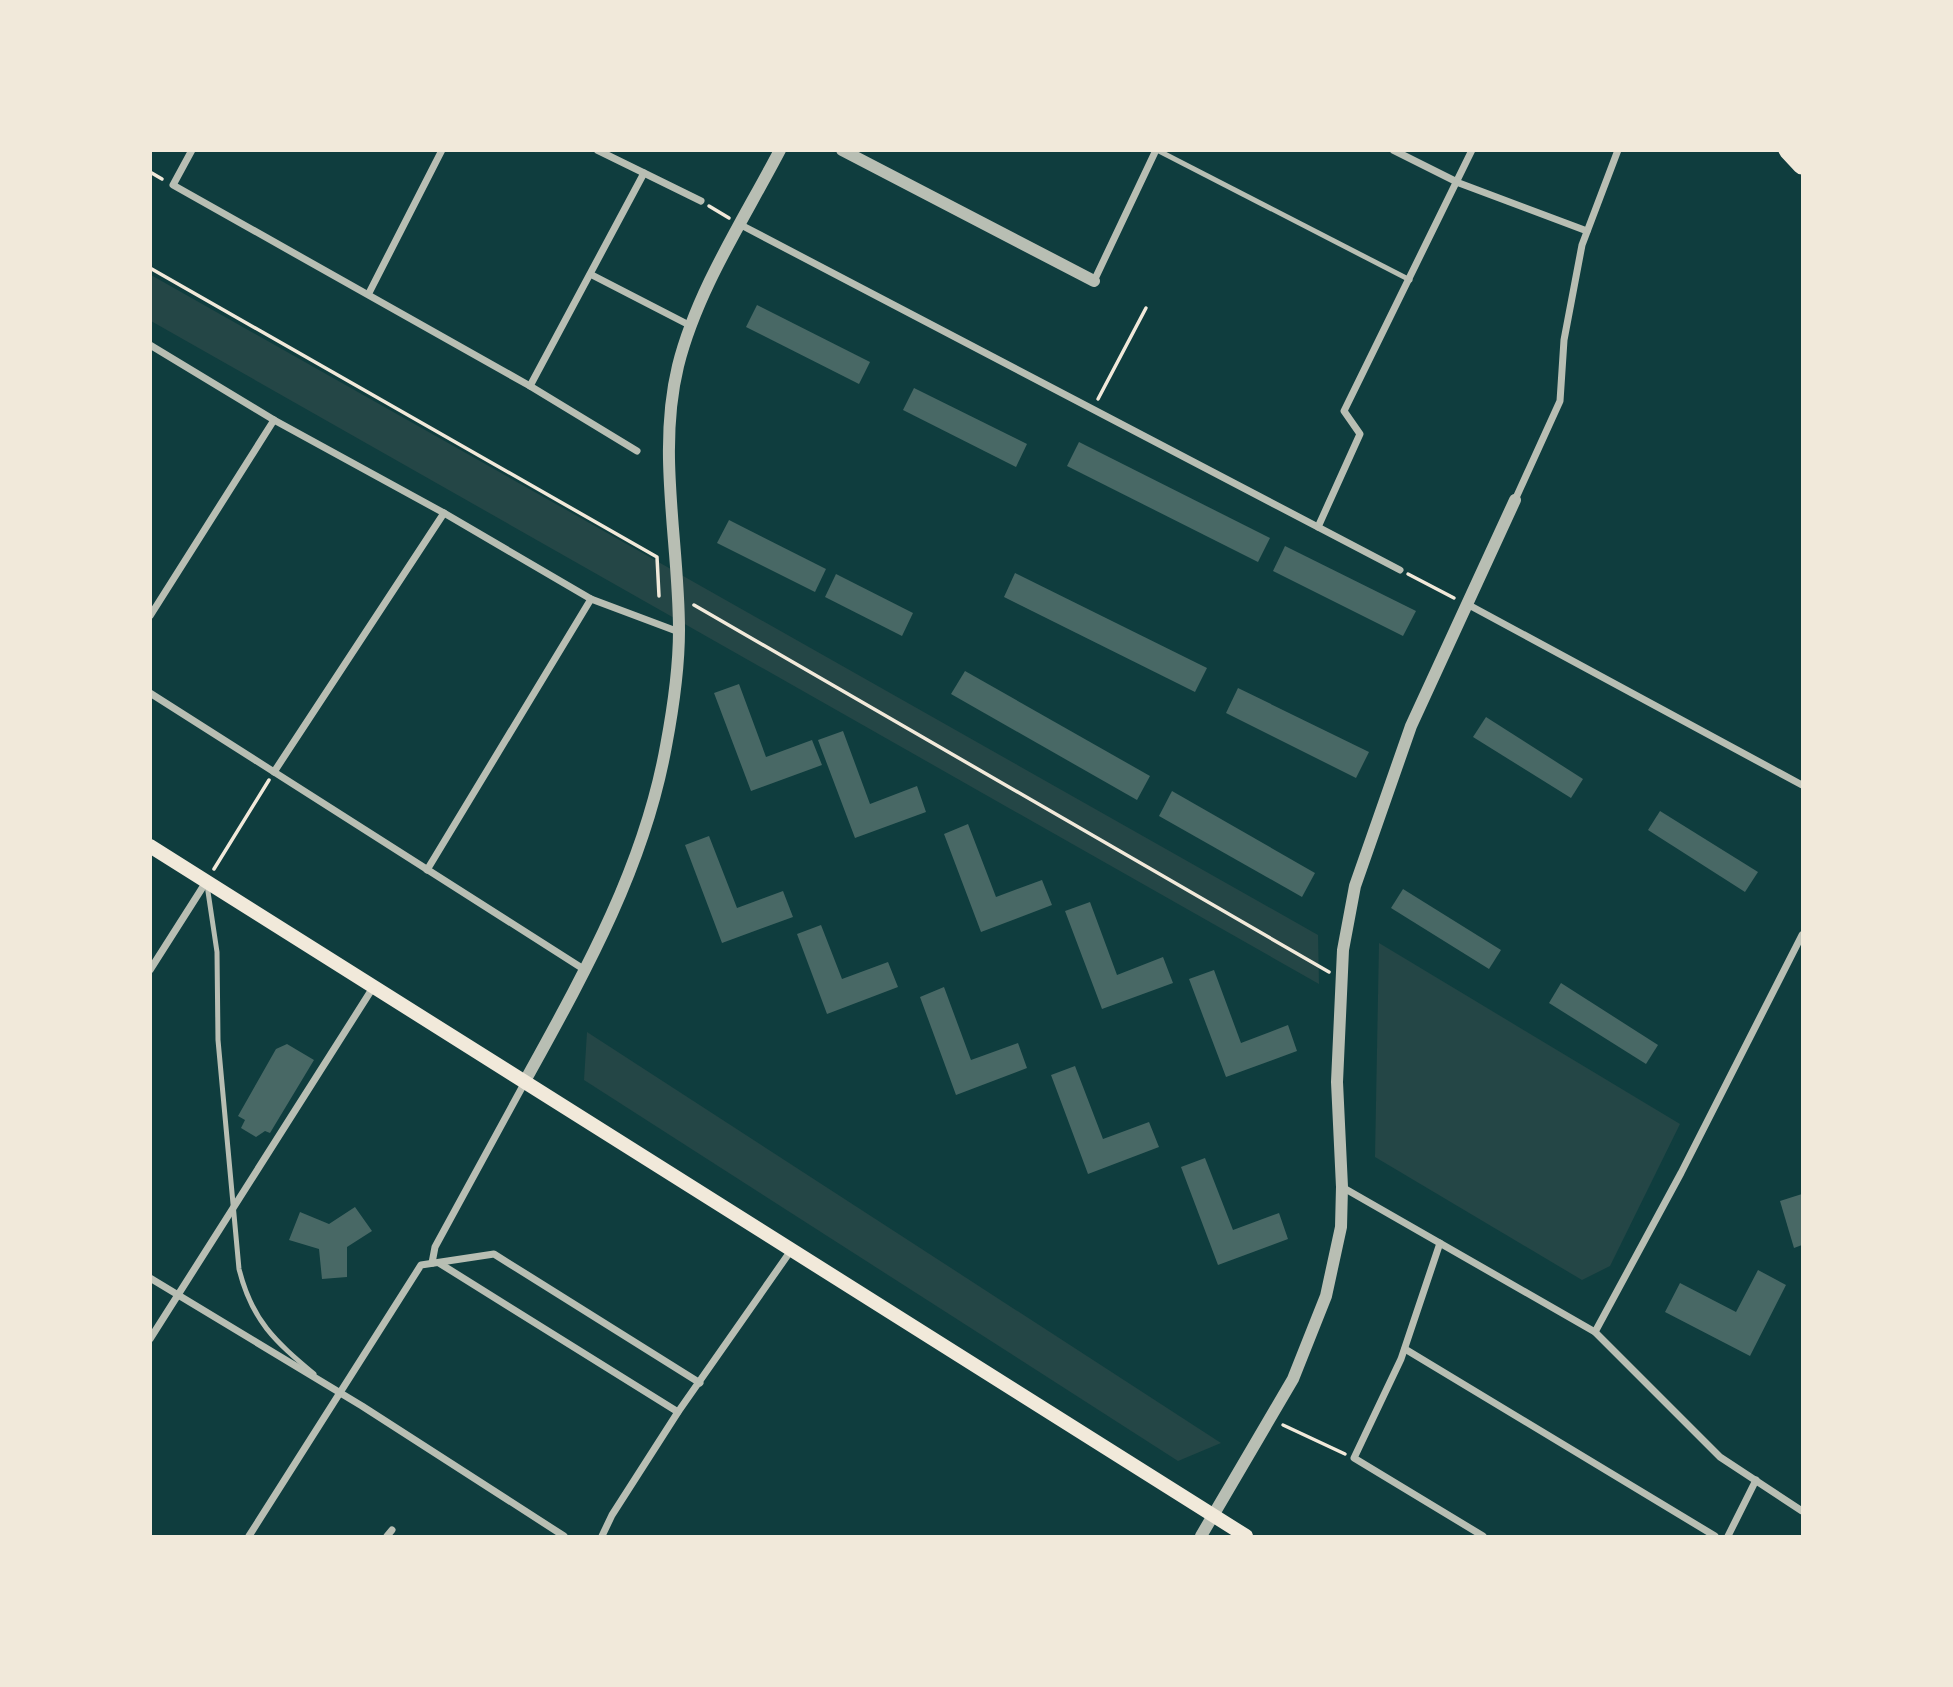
<svg xmlns="http://www.w3.org/2000/svg" width="1953" height="1687" font-family="'Archivo Narrow',sans-serif">
  <style>
    .green { fill: #244646 }
    .building { fill: #486865 }
    .lines { fill: none; stroke-linecap: round; stroke-linejoin: round }
    .path { stroke: #f1e9da; stroke-width: 3.5 }
    .service { stroke: #b8beb3; stroke-width: 5 }
    .minor { stroke: #b8beb3; stroke-width: 7 }
    .tertiary { stroke: #b8beb3; stroke-width: 12 }
    .secondary { stroke: #f1e9da; stroke-width: 14 }
    .motorway { stroke: #f1e9da; stroke-width: 19 }
  </style>
  <rect width="100%" height="100%" fill="#0f3d3e"/>
  <!-- green -->
  <g class="green">
    <path d="M 151,275 L 1318,935 L 1319,984 L 151,321 Z"/>
    <path d="M 1379,943 L 1680,1124 L 1610,1266 L 1582,1280 L 1375,1157 Z"/>
    <path d="M 587,1032 L 1221,1443 L 1178,1461 L 584,1080 Z"/>
  </g>
  <!-- building -->
  <g class="building">
    <path d="M 757,305 L 870,362 L 859,384 L 746,327 Z"/>
    <path d="M 914,388 L 1027,444 L 1016,467 L 903,410 Z"/>
    <path d="M 1079,442 L 1270,538 L 1258,562 L 1067,466 Z"/>
    <path d="M 729,520 L 826,569 L 815,592 L 717,543 Z"/>
    <path d="M 1285,546 L 1416,611 L 1403,636 L 1273,571 Z"/>
    <path d="M 1015,573 L 1207,668 L 1195,692 L 1004,597 Z"/>
    <path d="M 836,574 L 913,613 L 902,636 L 825,597 Z"/>
    <path d="M 965,671 L 1150,776 L 1137,800 L 951,694 Z"/>
    <path d="M 739,684 L 766,757 L 812,740 L 822,765 L 751,791 L 714,693 Z"/>
    <path d="M 1238,688 L 1369,752 L 1356,778 L 1226,713 Z"/>
    <path d="M 1486,717 L 1583,779 L 1571,798 L 1473,737 Z"/>
    <path d="M 843,731 L 870,804 L 917,786 L 926,812 L 855,838 L 818,740 Z"/>
    <path d="M 1172,791 L 1315,873 L 1302,897 L 1159,816 Z"/>
    <path d="M 1660,811 L 1758,872 L 1745,892 L 1648,830 Z"/>
    <path d="M 968,824 L 996,897 L 1042,880 L 1052,905 L 981,932 L 944,834 Z"/>
    <path d="M 709,836 L 737,908 L 783,891 L 793,917 L 722,943 L 685,845 Z"/>
    <path d="M 1403,889 L 1501,950 L 1489,969 L 1391,908 Z"/>
    <path d="M 1090,902 L 1117,975 L 1163,957 L 1173,983 L 1102,1009 L 1065,911 Z"/>
    <path d="M 821,925 L 842,979 L 888,962 L 898,987 L 827,1014 L 797,934 Z"/>
    <path d="M 1214,970 L 1241,1043 L 1288,1025 L 1297,1051 L 1226,1077 L 1189,979 Z"/>
    <path d="M 1561,983 L 1658,1045 L 1646,1064 L 1549,1003 Z"/>
    <path d="M 944,987 L 971,1060 L 1018,1043 L 1027,1068 L 956,1095 L 920,997 Z"/>
    <path d="M 287,1044 L 314,1060 L 270,1133 L 265,1131 L 256,1137 L 241,1128 L 245,1120 L 238,1116 L 276,1049 Z"/>
    <path d="M 1075,1066 L 1103,1139 L 1149,1122 L 1159,1147 L 1088,1174 L 1051,1075 Z"/>
    <path d="M 1205,1158 L 1233,1230 L 1279,1213 L 1288,1239 L 1218,1265 L 1181,1167 Z"/>
    <path d="M 1802,1194 L 1802,1245 L 1794,1248 L 1780,1201 Z"/>
    <path d="M 355,1207 L 372,1231 L 347,1247 L 347,1277 L 322,1279 L 319,1249 L 289,1240 L 300,1212 L 329,1224 Z"/>
    <path d="M 1758,1270 L 1786,1285 L 1750,1356 L 1665,1312 L 1680,1283 L 1736,1312 Z"/>
  </g>
  <g class="lines">
    <!-- path -->
    <g class="path">
      <path d="M 150,172 L 162,179"/>
      <path d="M 709,206 L 729,218"/>
      <path d="M 150,268 L 657,557 L 659,596"/>
      <path d="M 1098,399 L 1146,308"/>
      <path d="M 1408,574 L 1454,598"/>
      <path d="M 694,605 L 1329,972"/>
      <path d="M 214,869 L 269,780"/>
      <path d="M 1283,1425 L 1345,1454"/>
    </g>
    <!-- service -->
    <g class="service">
      <path d="M 1157,150 L 1410,280"/>
      <path d="M 207,885 L 217,952 L 218,1040 L 239,1269 C 252,1321 275,1341 314,1374"/>
    </g>
    <!-- minor -->
    <g class="minor">
      <path d="M 192,150 L 173,185 L 530,386 L 644,173 L 597,150"/>
      <path d="M 1393,150 L 1459,183 L 1587,231"/>
      <path d="M 644,173 L 701,201"/>
      <path d="M 741,225 L 1400,570"/>
      <path d="M 592,275 L 691,326"/>
      <path d="M 1094,281 L 1156,150"/>
      <path d="M 369,293 L 442,150"/>
      <path d="M 150,345 L 274,420 L 444,513 L 591,599 L 679,632"/>
      <path d="M 530,386 L 637,451"/>
      <path d="M 1515,500 L 1560,401 L 1564,340 L 1582,245 L 1618,150"/>
      <path d="M 1318,527 L 1360,434 L 1344,411 L 1472,150"/>
      <path d="M 1467,604 L 1802,785"/>
      <path d="M 150,616 L 274,420"/>
      <path d="M 150,693 L 585,970"/>
      <path d="M 274,772 L 444,513"/>
      <path d="M 427,870 L 591,599"/>
      <path d="M 150,970 L 206,882"/>
      <path d="M 1342,1187 L 1595,1332 L 1720,1457 L 1802,1511"/>
      <path d="M 1440,1243 L 1401,1359 L 1354,1458 L 1483,1536"/>
      <path d="M 432,1263 L 435,1247 L 525,1082"/>
      <path d="M 439,1263 L 678,1412"/>
      <path d="M 150,1278 L 362,1406 L 564,1536"/>
      <path d="M 1595,1332 L 1681,1173 L 1802,935"/>
      <path d="M 150,1339 L 374,986"/>
      <path d="M 1405,1349 L 1715,1536"/>
      <path d="M 249,1536 L 421,1265 L 494,1254 L 700,1383"/>
      <path d="M 387,1536 L 392,1530"/>
      <path d="M 602,1536 L 612,1515 L 678,1412 L 792,1249"/>
      <path d="M 1728,1536 L 1756,1480"/>
    </g>
    <!-- tertiary -->
    <g class="tertiary">
      <path d="M 842,150 L 1094,281"/>
      <path d="M 525,1081 C 584,974 644,868 666,746 C 673,709 679,668 679,630 C 679,543 657,452 678,366 C 697,290 744,219 780,150"/>
      <path d="M 1201,1536 L 1293,1379 L 1326,1296 L 1341,1227 L 1342,1187 L 1337,1082 L 1343,950 L 1355,886 L 1411,726 L 1515,500"/>
    </g>
    <!-- secondary -->
    <path class="secondary" d="M 150,846 L 1246,1536"/>
    <!-- motorway -->
    <path class="motorway" d="M 1788,150 L 1802,165"/>
  </g>
  <!-- border -->
  <rect width="1953" height="1687" fill="none" stroke="#f1e9da" stroke-width="304"/>
</svg>
